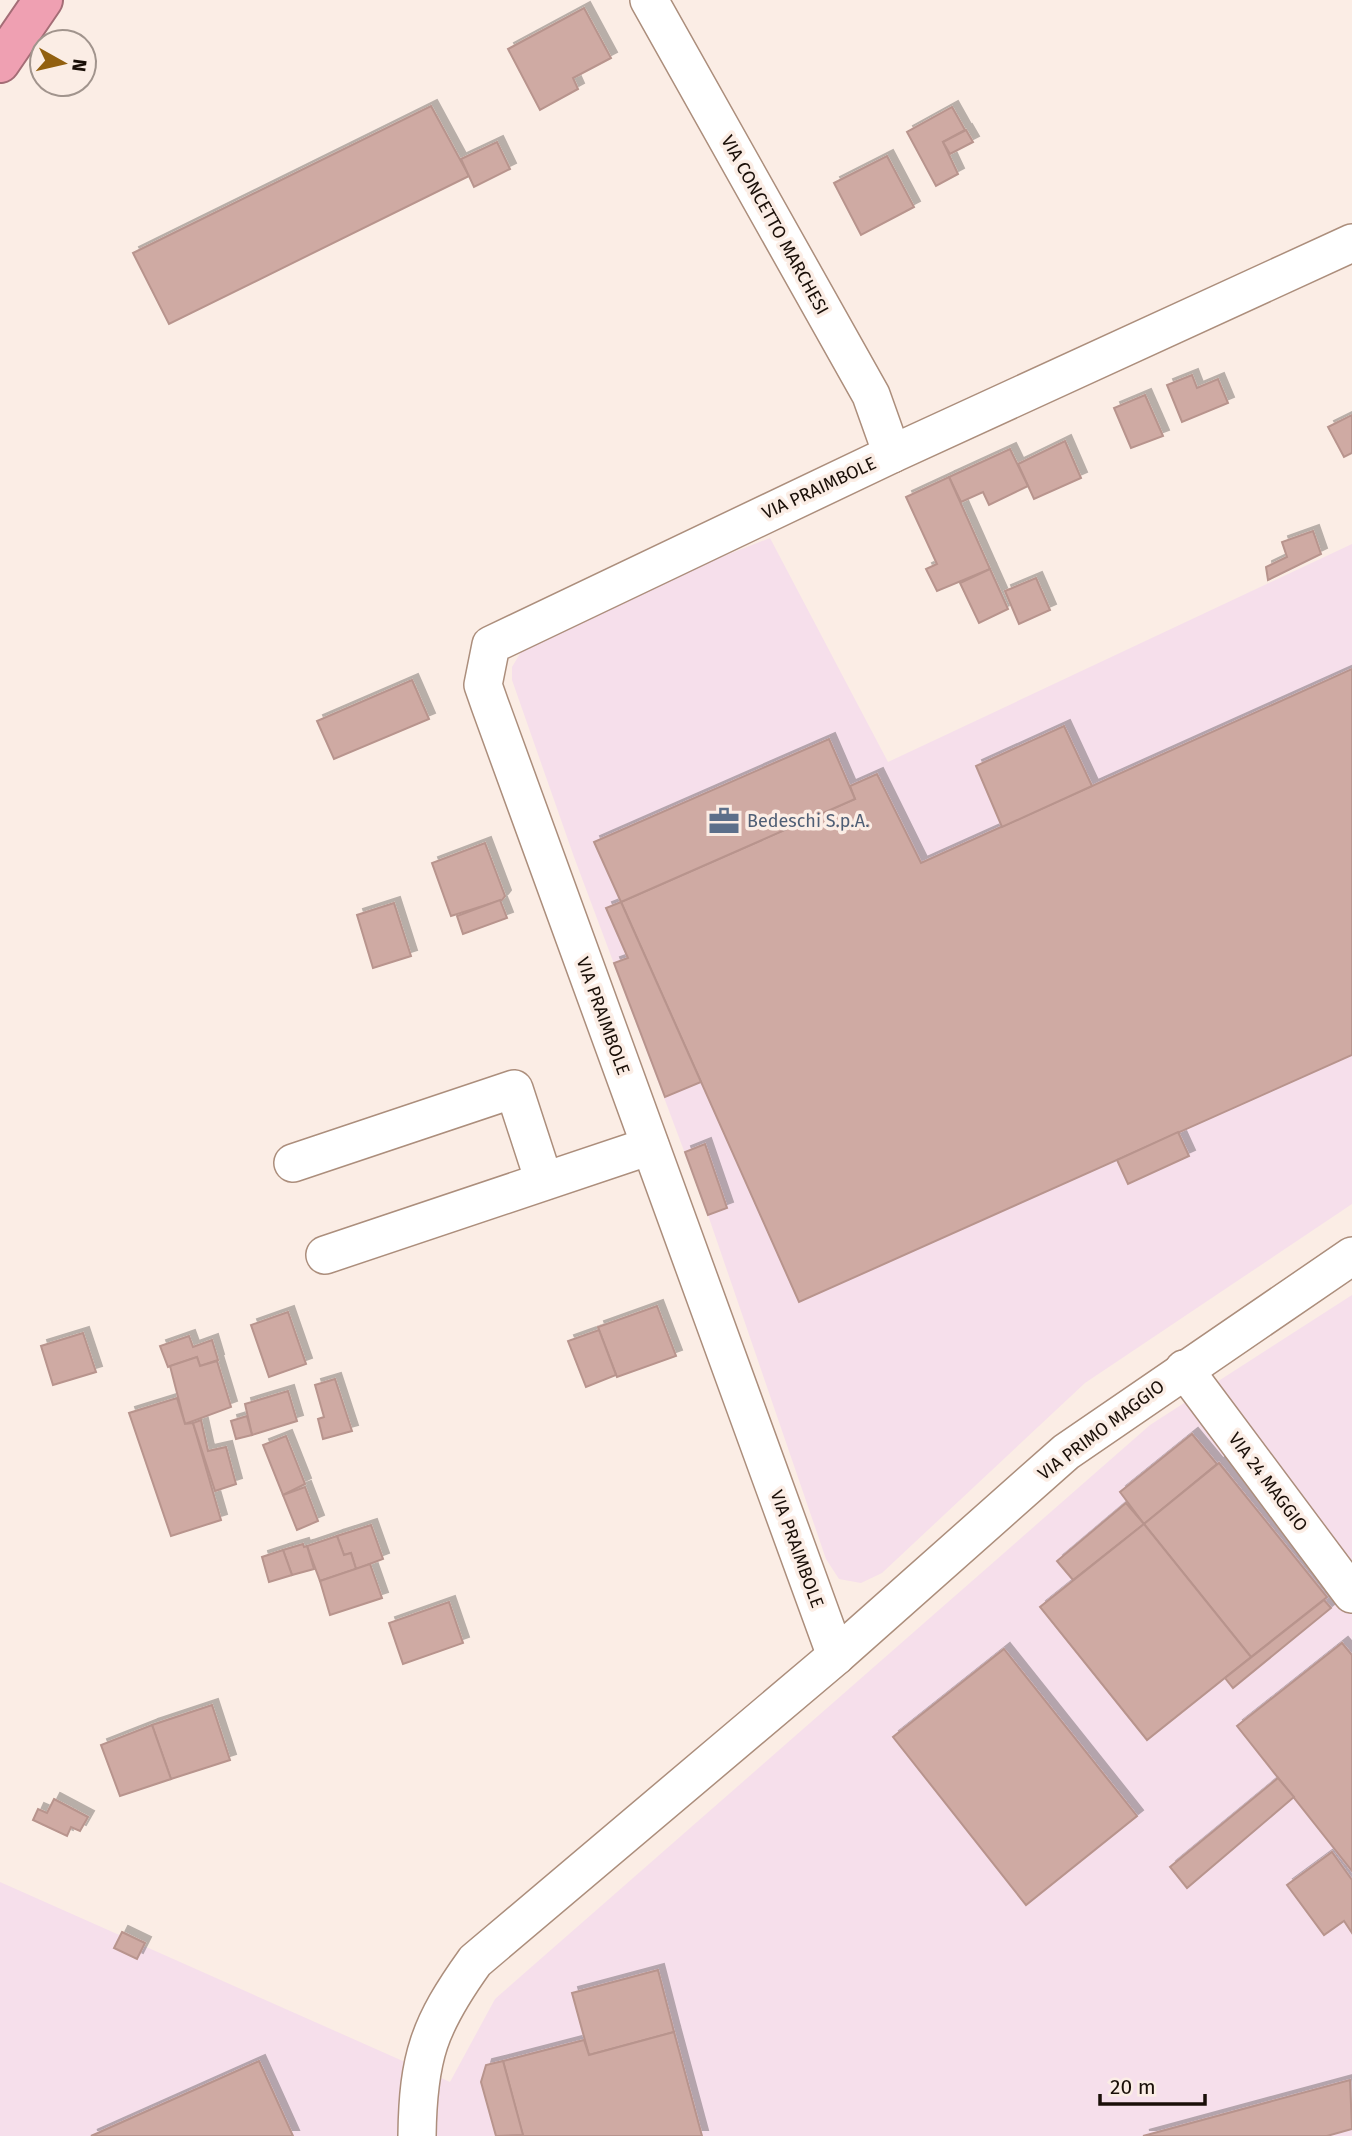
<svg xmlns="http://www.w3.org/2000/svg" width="1352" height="2136" font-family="'Fira Sans',sans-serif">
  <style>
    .industrial { fill: #f6dfeb }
    .building { fill: #cfaaa3; stroke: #b8948d; stroke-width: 2; filter: url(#shadow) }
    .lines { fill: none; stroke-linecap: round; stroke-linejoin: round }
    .minor-casing { stroke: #ac8e7c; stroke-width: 40 }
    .highway-casing { stroke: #a46d76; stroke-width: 42 }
    .minor { stroke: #fff; stroke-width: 37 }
    .highway { stroke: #efa0b2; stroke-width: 38 }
    .labels { text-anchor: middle; stroke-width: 7; stroke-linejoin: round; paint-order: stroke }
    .street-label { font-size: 18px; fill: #1a0f08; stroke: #fbede5 }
    .service-label { font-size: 18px; fill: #4e5e75; stroke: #fbede5; text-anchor: start }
  </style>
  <defs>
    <filter id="shadow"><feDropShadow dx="6" dy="-6" stdDeviation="0" flood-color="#0004"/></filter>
  </defs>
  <rect width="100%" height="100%" fill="#fbede5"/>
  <!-- industrial -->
  <g class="industrial">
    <path d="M 770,538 L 888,762 L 1352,544 L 1352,1204 L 1085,1383 L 882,1573 L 861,1583 L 839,1579 L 826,1559 L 708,1215 L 574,857 L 512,680 L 512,667 L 524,647 L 701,565 Z"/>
    <path d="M 1352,1295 L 1352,2136 L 0,2136 L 0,1882 L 450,2082 L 495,1999 L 1150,1425 Z"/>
  </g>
  <!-- building -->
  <g class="building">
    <path d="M 584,8 L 611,58 L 573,78 L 578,89 L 540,110 L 508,49 Z"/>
    <path d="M 431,106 L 469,176 L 169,324 L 133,253 Z"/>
    <path d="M 952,107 L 965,130 L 943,142 L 958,174 L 936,186 L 907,132 Z"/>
    <path d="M 966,130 L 973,142 L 950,154 L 943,142 Z"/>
    <path d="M 497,142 L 510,169 L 474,187 L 461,159 Z"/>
    <path d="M 887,156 L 914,207 L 861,235 L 834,183 Z"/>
    <path d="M 1192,375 L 1197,388 L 1218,379 L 1228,403 L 1182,422 L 1167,385 Z"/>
    <path d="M 1145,395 L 1163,436 L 1131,448 L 1114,408 Z"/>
    <path d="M 1352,415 L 1352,453 L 1344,457 L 1328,427 Z"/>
    <path d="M 1065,441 L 1081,478 L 1034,499 L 1018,464 Z"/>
    <path d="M 1010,449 L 1028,486 L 989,505 L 983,492 L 961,502 L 949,477 Z"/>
    <path d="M 949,477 L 990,569 L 937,591 L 926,569 L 937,564 L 906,497 Z"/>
    <path d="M 1313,531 L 1321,554 L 1268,580 L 1266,567 L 1287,557 L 1282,542 Z"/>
    <path d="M 990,569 L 1008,609 L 979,623 L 960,583 Z"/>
    <path d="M 1036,578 L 1050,610 L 1019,624 L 1005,591 Z"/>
    <path d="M 1352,669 L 1352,1055 L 799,1302 L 621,902 L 855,799 L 850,786 L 877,774 L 921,863 Z"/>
    <path d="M 412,680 L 429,719 L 334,759 L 317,721 Z"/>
    <path d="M 1064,726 L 1092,786 L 1002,827 L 976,766 Z"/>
    <path d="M 829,739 L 855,799 L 621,902 L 594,842 Z"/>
    <path d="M 485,843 L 505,896 L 502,900 L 451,916 L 432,863 Z"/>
    <path d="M 500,900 L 507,918 L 463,934 L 457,916 Z"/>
    <path d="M 621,902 L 701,1082 L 665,1097 L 614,963 L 628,958 L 606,908 Z"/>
    <path d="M 394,903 L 411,956 L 373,968 L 357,915 Z"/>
    <path d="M 1178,1132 L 1189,1156 L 1128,1184 L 1117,1160 Z"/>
    <path d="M 705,1144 L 727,1208 L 708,1215 L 685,1152 Z"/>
    <path d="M 657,1306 L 676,1356 L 617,1377 L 598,1327 Z"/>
    <path d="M 288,1312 L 306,1364 L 269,1377 L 251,1325 Z"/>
    <path d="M 599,1330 L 616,1375 L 586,1387 L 568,1341 Z"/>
    <path d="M 83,1333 L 96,1372 L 53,1385 L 41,1346 Z"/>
    <path d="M 189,1336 L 193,1347 L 212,1340 L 218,1360 L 200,1366 L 197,1357 L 168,1367 L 160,1346 Z"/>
    <path d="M 197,1357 L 200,1366 L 217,1361 L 231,1407 L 185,1424 L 170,1366 Z"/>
    <path d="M 335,1379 L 352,1431 L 323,1439 L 318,1419 L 324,1417 L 315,1385 Z"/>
    <path d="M 288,1391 L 297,1421 L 252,1435 L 245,1404 Z"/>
    <path d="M 177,1398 L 185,1424 L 193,1423 L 221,1520 L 171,1536 L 129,1413 Z"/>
    <path d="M 247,1416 L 252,1435 L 236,1439 L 231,1421 Z"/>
    <path d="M 201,1420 L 208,1451 L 226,1447 L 236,1484 L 215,1491 L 193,1423 Z"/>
    <path d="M 1192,1434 L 1217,1464 L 1144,1524 L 1120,1492 Z"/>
    <path d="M 286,1436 L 305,1484 L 283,1495 L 263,1445 Z"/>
    <path d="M 1219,1463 L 1327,1597 L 1251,1657 L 1144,1524 Z"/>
    <path d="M 305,1487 L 318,1521 L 297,1530 L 283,1495 Z"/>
    <path d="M 1126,1503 L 1144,1524 L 1073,1580 L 1057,1561 Z"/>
    <path d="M 1144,1524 L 1251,1657 L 1147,1740 L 1040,1607 Z"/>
    <path d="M 371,1525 L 383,1559 L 356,1569 L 351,1553 L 344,1555 L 337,1536 Z"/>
    <path d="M 337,1536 L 344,1555 L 351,1553 L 356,1569 L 320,1581 L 307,1546 Z"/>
    <path d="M 303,1544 L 304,1547 L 307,1546 L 314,1569 L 292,1575 L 283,1550 Z"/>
    <path d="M 283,1550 L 292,1575 L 269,1582 L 262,1557 Z"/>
    <path d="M 370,1564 L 382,1598 L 330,1615 L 320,1581 Z"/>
    <path d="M 1324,1600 L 1331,1608 L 1233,1688 L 1225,1678 Z"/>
    <path d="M 449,1602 L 463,1643 L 403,1664 L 389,1623 Z"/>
    <path d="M 1342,1643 L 1352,1655 L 1352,1871 L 1237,1726 Z"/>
    <path d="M 1004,1649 L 1137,1816 L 1026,1905 L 893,1737 Z"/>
    <path d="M 212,1705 L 230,1760 L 171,1779 L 152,1725 Z"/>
    <path d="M 152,1725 L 171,1779 L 120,1796 L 101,1745 Z"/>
    <path d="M 1278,1778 L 1294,1797 L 1187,1888 L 1170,1867 Z"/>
    <path d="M 54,1799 L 88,1817 L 80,1831 L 71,1827 L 67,1836 L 33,1820 L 38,1809 L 47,1813 Z"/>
    <path d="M 1332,1852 L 1352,1880 L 1352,1933 L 1344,1921 L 1324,1935 L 1287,1885 Z"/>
    <path d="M 122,1932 L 145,1943 L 137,1959 L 114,1948 Z"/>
    <path d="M 658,1970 L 674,2032 L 589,2055 L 572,1993 Z"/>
    <path d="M 674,2032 L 702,2136 L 523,2136 L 503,2061 L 584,2040 L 589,2055 Z"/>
    <path d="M 259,2061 L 293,2136 L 91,2136 Z"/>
    <path d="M 503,2061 L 523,2135 L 496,2136 L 481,2082 L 486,2065 Z"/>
    <path d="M 1350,2080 L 1352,2129 L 1327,2136 L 1143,2136 Z"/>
  </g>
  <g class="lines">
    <!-- minor casing -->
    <g class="minor-casing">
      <g id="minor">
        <path d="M 649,0 L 871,395 L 892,454"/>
        <path d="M 293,1163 L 514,1089 L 544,1181"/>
        <path d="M 325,1255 L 650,1146"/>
        <path d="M 1184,1369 L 1352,1594"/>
        <path d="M 836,1656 L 490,705 L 483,685 L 491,645 L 892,454 L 1352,243"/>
        <path d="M 417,2136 C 418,2057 429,2025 475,1961 L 836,1656 L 1066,1452 L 1352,1256"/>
      </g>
    </g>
    <!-- highway casing -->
    <g class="highway-casing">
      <path id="highway" d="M 0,63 L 43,0"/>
    </g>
    <!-- minor -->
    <use href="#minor" class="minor"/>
    <!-- highway -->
    <use href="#highway" class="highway"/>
  </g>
  <!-- icons -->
  <defs>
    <g id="office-bare" transform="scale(2.415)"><path d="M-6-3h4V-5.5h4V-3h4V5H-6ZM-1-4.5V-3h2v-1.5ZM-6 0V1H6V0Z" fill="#5c6f8a" stroke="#fbede5" stroke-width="2.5" paint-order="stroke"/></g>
  </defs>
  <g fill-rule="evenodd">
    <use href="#office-bare" x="724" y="821"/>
  </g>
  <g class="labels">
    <!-- street labels -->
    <g class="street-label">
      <text transform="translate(775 225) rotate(61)" y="6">VIA CONCETTO MARCHESI</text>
      <text transform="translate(819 488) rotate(-25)" y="6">VIA PRAIMBOLE</text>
      <text transform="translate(603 1016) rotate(70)" y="6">VIA PRAIMBOLE</text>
      <text transform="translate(1101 1430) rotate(-37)" y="6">VIA PRIMO MAGGIO</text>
      <text transform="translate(1268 1482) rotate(53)" y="6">VIA 24 MAGGIO</text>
      <text transform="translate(797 1549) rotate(70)" y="6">VIA PRAIMBOLE</text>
    </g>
    <!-- service labels -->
    <g class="service-label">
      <text x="747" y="827">Bedeschi S.p.A.</text>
    </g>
  </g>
  <!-- north arrow -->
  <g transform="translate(63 63) rotate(98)"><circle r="33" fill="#fbede5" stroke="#a1948d" stroke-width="2"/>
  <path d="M0-5L12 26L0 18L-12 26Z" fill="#926010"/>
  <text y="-10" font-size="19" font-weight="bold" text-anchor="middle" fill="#1a0f08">N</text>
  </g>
  <!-- scale -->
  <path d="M1100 2094v10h105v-10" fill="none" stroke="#1a0f08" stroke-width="3.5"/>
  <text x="1110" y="2094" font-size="21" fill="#1a0f08" stroke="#fbede5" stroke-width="5" paint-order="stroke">20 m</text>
</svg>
